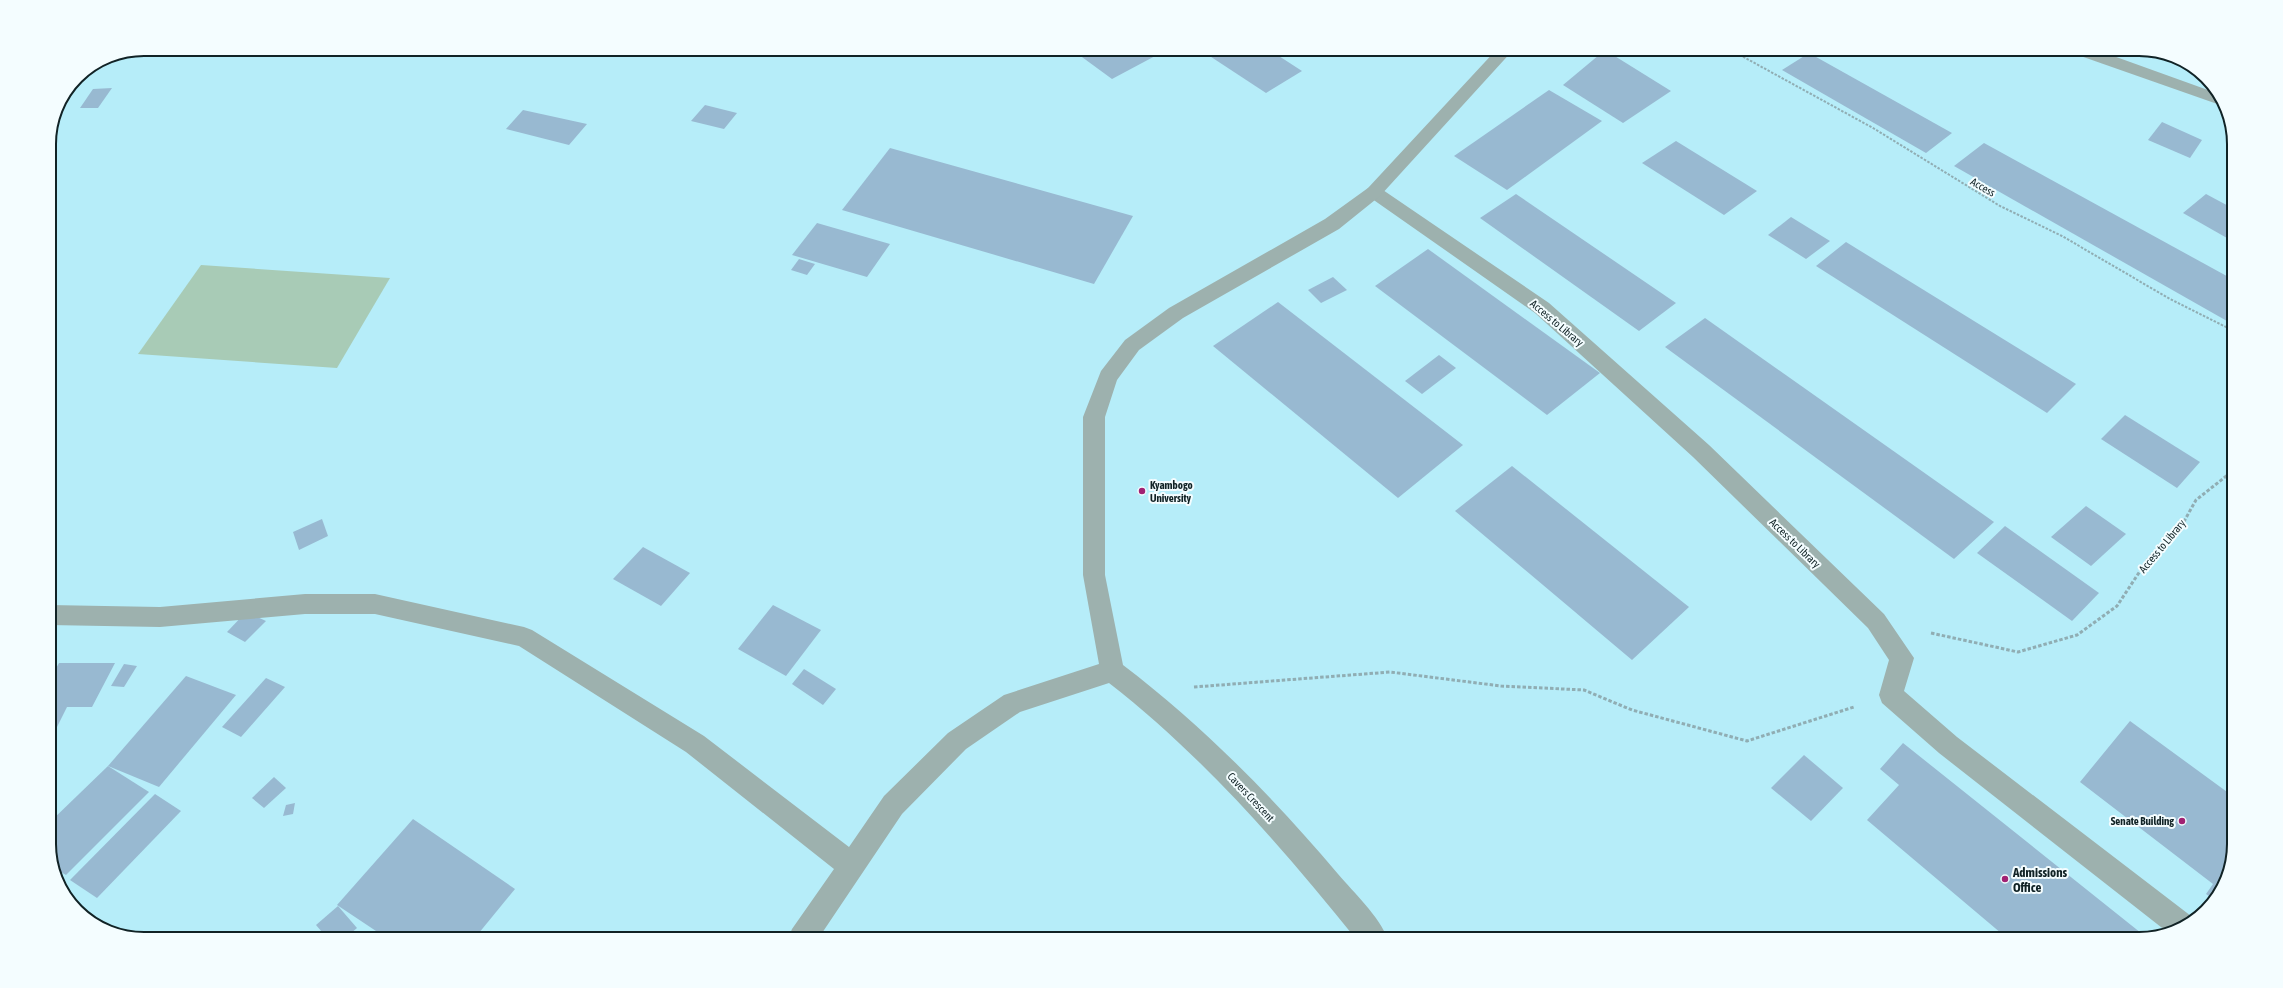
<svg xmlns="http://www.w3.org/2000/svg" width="2283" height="988" font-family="'Asap Condensed',sans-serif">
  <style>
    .built { fill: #b6edf9 }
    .green { fill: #a8cbb6 }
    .building { fill: #98b9d1 }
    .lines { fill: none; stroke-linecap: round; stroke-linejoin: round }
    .path-far1 { stroke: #90adb3; stroke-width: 2; stroke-dasharray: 2.5 1.5; stroke-linecap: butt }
    .path { stroke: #90adb3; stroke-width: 3; stroke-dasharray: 3.5 2; stroke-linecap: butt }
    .lane { fill: #9db1ae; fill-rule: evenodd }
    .street { fill: #9db1ae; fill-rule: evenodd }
    .poi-dot { fill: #a12173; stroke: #f4fdff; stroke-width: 1.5 }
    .labels { text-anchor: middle; stroke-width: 4; stroke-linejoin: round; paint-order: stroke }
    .street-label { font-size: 11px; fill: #112326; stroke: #f4fdff }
    .poi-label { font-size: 11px; font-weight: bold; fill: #112326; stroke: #f4fdff; text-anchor: start }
    .near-poi-label { font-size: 13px; font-weight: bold; fill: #112326; stroke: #f4fdff; text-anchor: start }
    .rim { fill: none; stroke: #112326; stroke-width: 2 }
  </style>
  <rect width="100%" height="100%" fill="#d2f5fd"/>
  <!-- built -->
  <path class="built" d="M 144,49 L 2139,49 L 2175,56 L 2218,91 L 2234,138 L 2234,844 L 2227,880 L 2192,923 L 2140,939 L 144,939 L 108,932 L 68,902 L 49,851 L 49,138 L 56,107 L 77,77 L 108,56 Z"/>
  <!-- green -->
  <path class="green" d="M 201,265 L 390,278 L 337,368 L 138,354 Z"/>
  <!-- building -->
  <g class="building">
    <path d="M 1071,49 L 1148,49 L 1157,55 L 1112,79 Z"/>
    <path d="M 1199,49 L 1268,49 L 1302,71 L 1266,93 Z"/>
    <path d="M 1732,49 L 1759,49 L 1747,57 Z"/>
    <path d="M 1605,50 L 1671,91 L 1623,123 L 1563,85 Z"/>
    <path d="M 1809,53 L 1952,133 L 1926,153 L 1782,70 Z"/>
    <path d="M 112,88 L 98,108 L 80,108 L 93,89 Z"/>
    <path d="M 1549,90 L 1602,121 L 1507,190 L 1454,156 Z"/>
    <path d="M 705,105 L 737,113 L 724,129 L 691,121 Z"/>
    <path d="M 523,110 L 587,124 L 569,145 L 506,129 Z"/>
    <path d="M 2162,122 L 2202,140 L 2190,158 L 2148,140 Z"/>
    <path d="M 1676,141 L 1757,191 L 1724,215 L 1642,163 Z"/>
    <path d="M 1984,143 L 2234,280 L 2234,325 L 1954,166 Z"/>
    <path d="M 890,148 L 1133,216 L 1094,284 L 842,210 Z"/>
    <path d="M 1516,194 L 1676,303 L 1639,331 L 1480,218 Z"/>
    <path d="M 2206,194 L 2234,209 L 2234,242 L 2183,213 Z"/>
    <path d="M 1791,217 L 1830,241 L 1806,259 L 1768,235 Z"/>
    <path d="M 817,223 L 890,244 L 867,277 L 792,255 Z"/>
    <path d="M 1846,242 L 2076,384 L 2047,413 L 1816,266 Z"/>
    <path d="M 1428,249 L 1600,373 L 1547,415 L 1375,286 Z"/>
    <path d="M 799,259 L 815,264 L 807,275 L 791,270 Z"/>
    <path d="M 1333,277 L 1347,290 L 1321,303 L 1308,290 Z"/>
    <path d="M 1278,302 L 1463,445 L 1398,498 L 1213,346 Z"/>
    <path d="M 1705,318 L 1994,522 L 1954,559 L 1665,347 Z"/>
    <path d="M 1439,355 L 1456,368 L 1422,394 L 1405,381 Z"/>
    <path d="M 2125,415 L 2200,462 L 2177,488 L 2101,439 Z"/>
    <path d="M 1512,466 L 1689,607 L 1632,660 L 1455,511 Z"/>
    <path d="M 2086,506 L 2126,534 L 2091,566 L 2051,537 Z"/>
    <path d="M 322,519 L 328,536 L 299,550 L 293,532 Z"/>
    <path d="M 2005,526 L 2099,593 L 2072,621 L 1977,553 Z"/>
    <path d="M 643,547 L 690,573 L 661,606 L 613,579 Z"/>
    <path d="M 773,605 L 821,630 L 786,676 L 738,649 Z"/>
    <path d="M 246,612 L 266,621 L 245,642 L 227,632 Z"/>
    <path d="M 59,663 L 115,663 L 92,707 L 67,707 L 57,727 L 49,727 L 49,681 Z"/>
    <path d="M 124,664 L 137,666 L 124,687 L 111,686 Z"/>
    <path d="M 804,669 L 836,689 L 823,705 L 792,684 Z"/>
    <path d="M 186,676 L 236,695 L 159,787 L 108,766 Z"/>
    <path d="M 266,678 L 285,687 L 241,737 L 222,727 Z"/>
    <path d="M 2130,721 L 2234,797 L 2234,844 L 2227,880 L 2212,898 L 2206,894 L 2213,884 L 2080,782 Z"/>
    <path d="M 1903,743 L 2146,937 L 2140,939 L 2008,939 L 1867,820 L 1899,785 L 1880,769 Z"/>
    <path d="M 1804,755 L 1843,788 L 1811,821 L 1771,788 Z"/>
    <path d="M 108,766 L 149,792 L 66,875 L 56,869 L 49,851 L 49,823 Z"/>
    <path d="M 274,777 L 286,788 L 264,808 L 252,798 Z"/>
    <path d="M 155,794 L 181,811 L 97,898 L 70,880 Z"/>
    <path d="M 295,803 L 293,814 L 283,816 L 286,805 Z"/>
    <path d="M 413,819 L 515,889 L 474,939 L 388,939 L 337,905 Z"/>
    <path d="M 338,906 L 357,928 L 344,939 L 328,939 L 316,925 Z"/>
  </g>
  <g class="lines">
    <!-- path-far1 -->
    <path class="path-far1" d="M 1729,49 L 1873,128 L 2000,206 L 2062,236 L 2170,299 L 2234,331"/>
    <!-- path -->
    <g class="path">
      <path d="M 1931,633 L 2018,652 L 2077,635 L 2117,606 L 2148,559 L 2182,525 L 2196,500 L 2234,470"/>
      <path d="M 1194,687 L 1390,672 L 1501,686 L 1584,690 L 1632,710 L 1747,741 L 1854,707"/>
    </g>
    <!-- lane -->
    <path class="lane" d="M 1374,186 L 1380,188 L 1549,303 L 1709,445 L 1884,614 L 1914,658 L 1904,691 L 1957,737 L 2191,916 L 2192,923 L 2166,931 L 1939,753 L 1882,703 L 1879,695 L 1889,660 L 1868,628 L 1693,457 L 1535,313 L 1368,196 L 1365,192 L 1368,188 Z"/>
    <!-- street -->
    <g class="street">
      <path d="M 1497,49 L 1514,49 L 1380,196 L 1339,229 L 1183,318 L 1139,350 L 1117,380 L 1105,417 L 1105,575 L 1123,665 C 1203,726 1273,797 1338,874 C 1355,894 1378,915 1388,939 L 1356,939 C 1281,846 1204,757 1109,683 L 1020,712 L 966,749 L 902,814 L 818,939 L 788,939 L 792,929 L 834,869 L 686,752 L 519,646 L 375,614 L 305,614 L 160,627 L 49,625 L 49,605 L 160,607 L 305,594 L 375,594 L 524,627 L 532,630 L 704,736 L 849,847 L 884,796 L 948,733 L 1004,695 L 1099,664 L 1083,575 L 1083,417 L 1101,371 L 1125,340 L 1169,308 L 1325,219 L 1368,188 Z"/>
      <path d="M 2070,49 L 2094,49 L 2219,94 L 2223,106 L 2072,53 Z"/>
    </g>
  </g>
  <!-- markers -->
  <g class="poi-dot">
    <circle cx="1142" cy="491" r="4"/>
    <circle cx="2182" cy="821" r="4"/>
    <circle cx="2005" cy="879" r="4"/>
  </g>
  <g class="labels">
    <!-- street labels -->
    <g class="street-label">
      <text transform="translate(1983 187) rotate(30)" y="4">Access</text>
      <text transform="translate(1557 323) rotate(40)" y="4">Access to Library</text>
      <text transform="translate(1795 543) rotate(44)" y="4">Access to Library</text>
      <text transform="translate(2162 546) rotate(-50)" y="4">Access to Library</text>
      <text transform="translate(1251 797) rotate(47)" y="4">Cavers Crescent</text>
    </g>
    <!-- poi labels -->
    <g class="poi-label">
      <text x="1150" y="489">Kyambogo<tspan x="1150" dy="13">University</tspan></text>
      <text x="2174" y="825" text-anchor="end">Senate Building</text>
    </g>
    <!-- near-poi labels -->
    <g class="near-poi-label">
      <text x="2013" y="877">Admissions<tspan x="2013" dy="15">Office</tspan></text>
    </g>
  </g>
  <!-- crop -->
  <path d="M0 0H2283V988H0ZM144 56H2139A88 88 0 0 1 2227 144V844A88 88 0 0 1 2139 932H144A88 88 0 0 1 56 844V144A88 88 0 0 1 144 56Z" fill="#f4fdff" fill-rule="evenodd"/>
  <path class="rim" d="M144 56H2139A88 88 0 0 1 2227 144V844A88 88 0 0 1 2139 932H144A88 88 0 0 1 56 844V144A88 88 0 0 1 144 56Z"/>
</svg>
